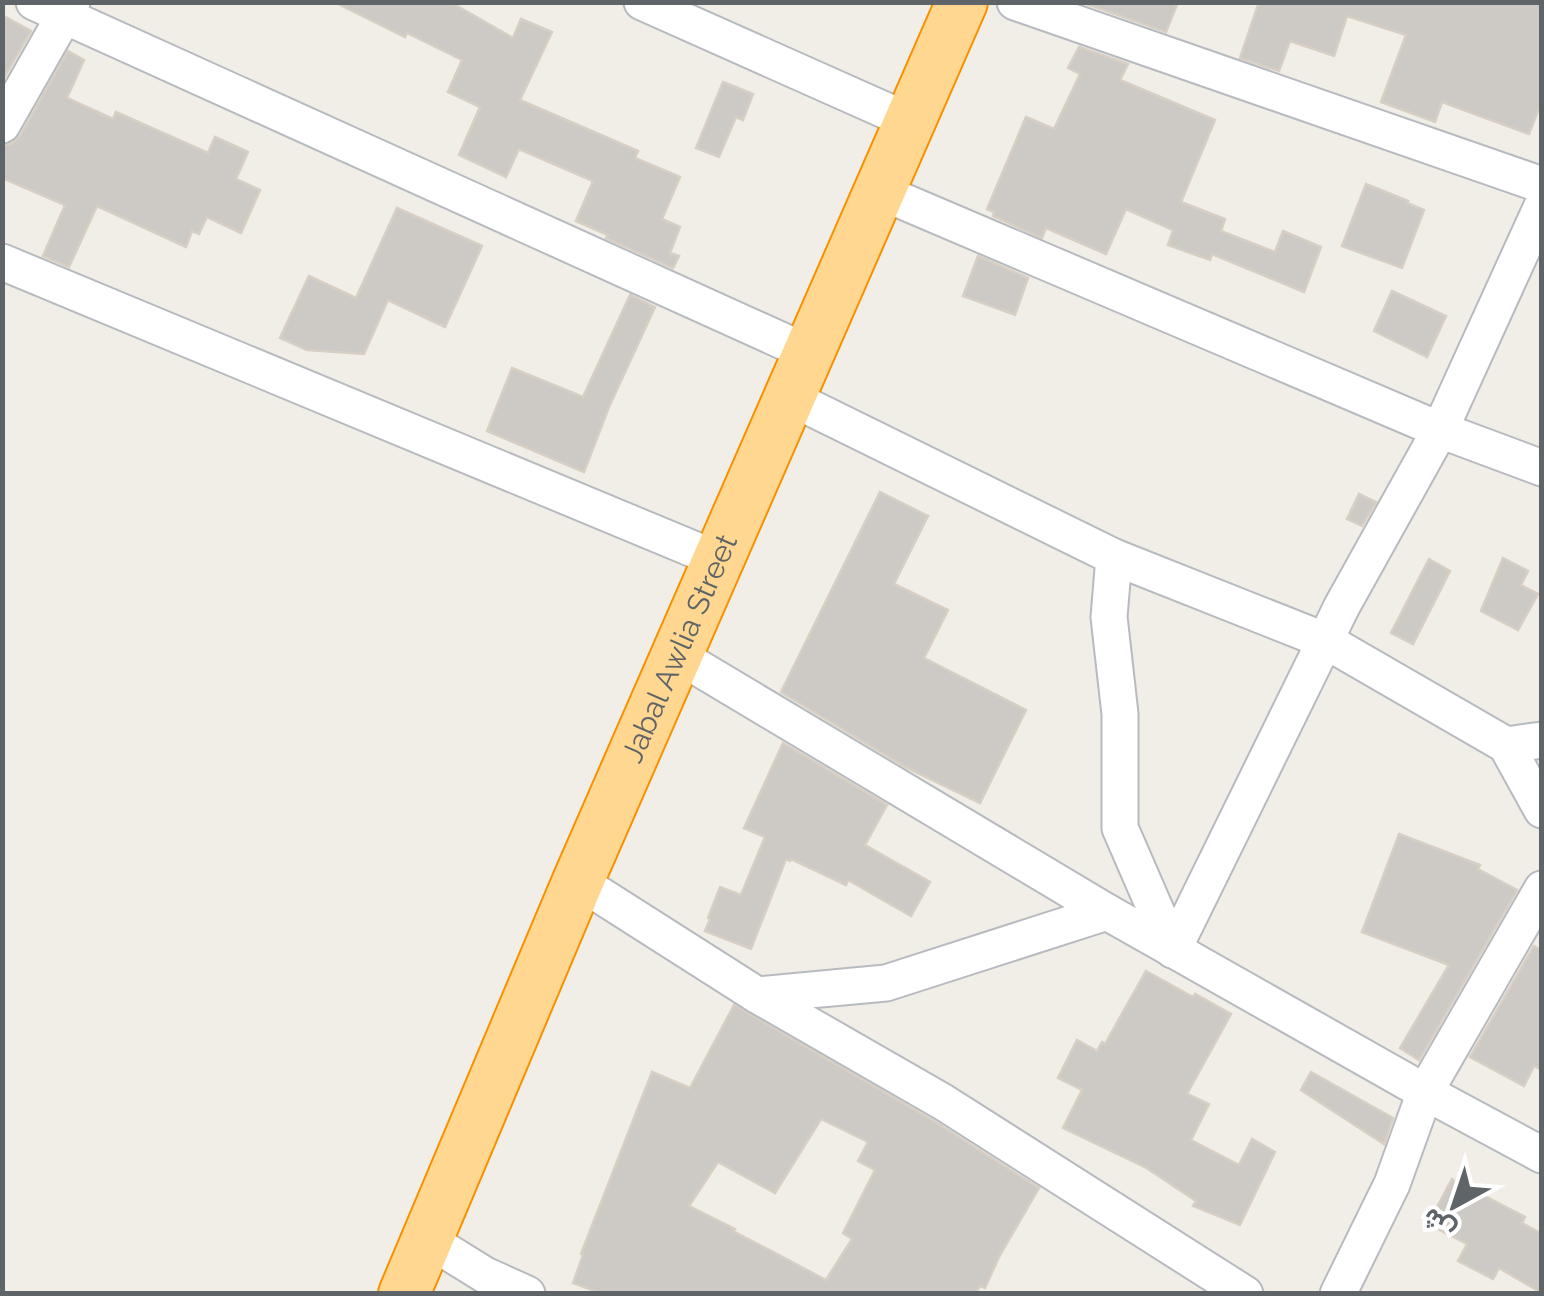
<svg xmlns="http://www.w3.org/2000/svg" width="1544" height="1296" font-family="Raleway,Vazirmatn,sans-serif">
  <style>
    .building { fill: #cdc9c4; stroke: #d7cfc4; stroke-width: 2.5; fill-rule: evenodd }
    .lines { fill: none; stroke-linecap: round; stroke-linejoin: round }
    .minor-casing { stroke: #b7babe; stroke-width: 39 }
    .highway-casing { stroke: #f89100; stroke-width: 54 }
    .minor { stroke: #fff; stroke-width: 35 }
    .highway { stroke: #ffd790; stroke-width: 50 }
    .labels { text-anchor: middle; stroke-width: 10; stroke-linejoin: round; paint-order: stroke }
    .street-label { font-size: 30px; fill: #5e6468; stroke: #fff }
  </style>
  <rect width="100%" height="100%" fill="#f1eee7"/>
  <!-- building -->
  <g class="building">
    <path d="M 334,2 L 450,2 L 513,38 L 521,19 L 552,32 L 520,100 L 638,151 L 635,158 L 680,177 L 662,219 L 680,227 L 670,253 L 679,256 L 673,268 L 606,238 L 608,235 L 576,221 L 593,181 L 519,149 L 506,177 L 459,155 L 480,107 L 448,92 L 462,60 L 407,33 L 405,37 Z"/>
    <path d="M 1081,2 L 1178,2 L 1166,32 Z"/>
    <path d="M 1259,2 L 1542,2 L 1542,101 L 1529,134 L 1442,102 L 1435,122 L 1381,102 L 1406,35 L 1347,16 L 1334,56 L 1290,41 L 1279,71 L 1240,58 Z"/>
    <path d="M 2,15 L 31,31 L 2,81 Z"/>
    <path d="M 1079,47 L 1128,64 L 1120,80 L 1215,120 L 1181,202 L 1225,219 L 1221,231 L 1275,252 L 1283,231 L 1321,247 L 1304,292 L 1212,254 L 1210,260 L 1168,245 L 1173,230 L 1126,209 L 1106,254 L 1046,228 L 1042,238 L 993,216 L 994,212 L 987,209 L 1026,117 L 1054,129 L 1080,74 L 1068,68 Z"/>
    <path d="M 68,51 L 84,60 L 67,98 L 113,119 L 116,112 L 208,153 L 215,137 L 248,152 L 236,179 L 260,190 L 241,233 L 207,217 L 199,234 L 192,231 L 186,247 L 97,206 L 69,267 L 43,256 L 65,205 L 2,178 L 2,146 L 12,144 L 20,136 Z"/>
    <path d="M 723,82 L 753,94 L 743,120 L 736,117 L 719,157 L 696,148 Z"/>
    <path d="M 1366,184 L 1408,201 L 1407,203 L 1424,210 L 1402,268 L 1342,246 Z"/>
    <path d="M 397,208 L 482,246 L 445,327 L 388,300 L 364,354 L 307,350 L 280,338 L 309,276 L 356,298 Z"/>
    <path d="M 978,256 L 1028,278 L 1015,315 L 963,296 Z"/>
    <path d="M 1392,291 L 1446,316 L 1427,357 L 1374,331 Z"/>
    <path d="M 630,295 L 655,307 L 609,407 L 584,472 L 487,431 L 512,368 L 583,397 Z"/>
    <path d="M 880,492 L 928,516 L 894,584 L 948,610 L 924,658 L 1026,710 L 980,803 L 907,768 L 781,692 Z"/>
    <path d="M 1359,494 L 1376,502 L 1362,526 L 1347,519 Z"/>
    <path d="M 1503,558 L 1528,571 L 1521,585 L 1538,594 L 1518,630 L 1481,611 Z"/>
    <path d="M 1429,559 L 1450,571 L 1413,644 L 1391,633 Z"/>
    <path d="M 783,743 L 887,805 L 865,845 L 930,882 L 911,916 L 848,880 L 846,885 L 791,859 L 790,861 L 786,859 L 751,949 L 705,931 L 710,919 L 708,918 L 720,887 L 741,895 L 765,837 L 744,828 Z"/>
    <path d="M 1399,834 L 1480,865 L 1478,869 L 1517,890 L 1419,1060 L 1400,1048 L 1449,965 L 1362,932 Z"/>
    <path d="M 1534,946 L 1542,951 L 1542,1070 L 1534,1066 L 1524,1086 L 1470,1057 Z"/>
    <path d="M 1146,971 L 1193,997 L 1195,994 L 1231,1014 L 1187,1094 L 1209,1104 L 1191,1140 L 1239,1165 L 1252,1139 L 1275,1152 L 1240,1225 L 1193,1206 L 1196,1201 L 1145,1167 L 1063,1128 L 1082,1090 L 1058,1078 L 1077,1040 L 1097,1051 L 1102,1042 L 1105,1044 Z"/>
    <path d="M 734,1005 L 932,1120 L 1039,1188 L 1000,1255 L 985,1288 L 980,1286 L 975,1294 L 603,1294 L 573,1283 L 583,1255 L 581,1254 L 652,1072 L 690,1088 ZM 821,1119 L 868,1142 L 858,1161 L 875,1170 L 843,1233 L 852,1239 L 826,1280 L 733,1231 L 735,1229 L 689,1206 L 718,1162 L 775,1193 Z"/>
    <path d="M 1311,1072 L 1393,1118 L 1384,1144 L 1301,1090 Z"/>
    <path d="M 1452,1179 L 1525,1217 L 1522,1223 L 1542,1234 L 1542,1293 L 1499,1268 L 1493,1279 L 1458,1261 L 1467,1244 L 1428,1224 Z"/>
  </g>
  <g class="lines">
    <!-- minor casing -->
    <g class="minor-casing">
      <g id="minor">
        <path d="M 34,2 L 809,353"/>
        <path d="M 642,2 L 909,121"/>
        <path d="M 1015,2 L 1542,185"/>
        <path d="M 2,125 L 72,2"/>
        <path d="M 879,191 L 1440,430 L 1542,468"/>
        <path d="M 2,262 L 717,559"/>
        <path d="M 789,397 L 1114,557 L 1326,641 L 1506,745 L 1542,810"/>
        <path d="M 1114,557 L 1109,617 L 1120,714 L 1120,828 L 1173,950"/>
        <path d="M 677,655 L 1107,912 L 1425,1092 L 1542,1155"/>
        <path d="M 1506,745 L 1542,740"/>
        <path d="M 578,881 L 757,995 L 943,1102 L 1245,1294"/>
        <path d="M 1173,950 L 1342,606 L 1440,430 L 1542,206"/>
        <path d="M 757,995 L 886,983 L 1107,912"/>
        <path d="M 427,1239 L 485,1275 L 527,1294"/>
        <path d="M 1338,1294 L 1392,1184 L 1425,1092 L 1542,889"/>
      </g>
    </g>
    <!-- highway casing -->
    <g class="highway-casing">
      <g id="highway">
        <path id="s1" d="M 404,1294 L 578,881 L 962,2"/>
      </g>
    </g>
    <!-- minor -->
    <use href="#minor" class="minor"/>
    <!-- highway -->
    <use href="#highway" class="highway"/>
  </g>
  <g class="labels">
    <!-- street labels -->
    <g class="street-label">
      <text dy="10" stroke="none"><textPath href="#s1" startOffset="702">Jabal Awlia Street</textPath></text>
    </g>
  </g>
  <!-- border -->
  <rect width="1544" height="1296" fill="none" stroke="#5e6468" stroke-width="10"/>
  <!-- north arrow -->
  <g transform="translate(1454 1206) rotate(220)" stroke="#ffffff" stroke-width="8" paint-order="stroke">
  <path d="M0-8L18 38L0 25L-18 38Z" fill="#5e6468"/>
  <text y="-15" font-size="28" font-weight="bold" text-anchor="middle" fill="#5e6468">ش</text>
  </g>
</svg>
